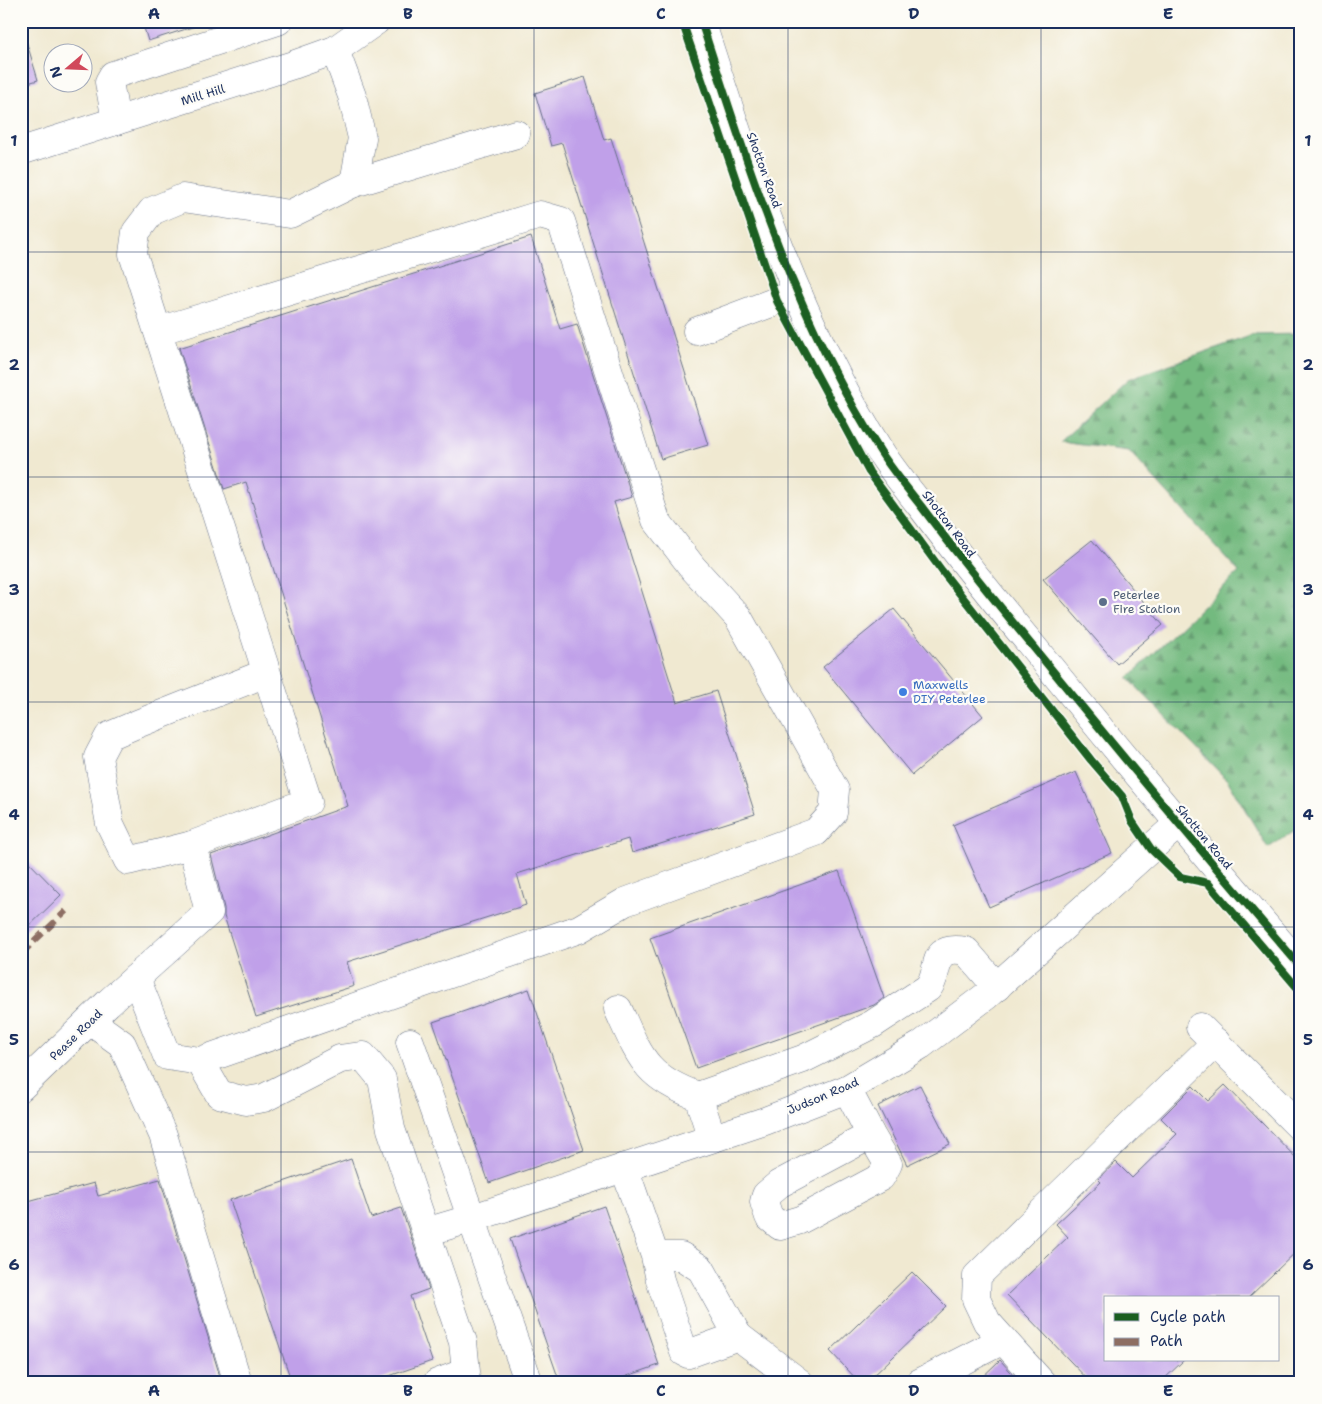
<svg xmlns="http://www.w3.org/2000/svg" width="1322" height="1404" font-family="'Shantell Sans',sans-serif">
  <style>
    .forest { fill: url(#forest-firs); stroke: #47746e }
    .building { fill: #c0a0e9 }
    .lines { fill: none; stroke-linecap: round; stroke-linejoin: round }
    .minor-casing { stroke: #667086; stroke-width: 29 }
    .minor { stroke: #fff; stroke-width: 28 }
    .quiet { stroke: #8d6e63; stroke-width: 6; stroke-dasharray: 12 6; stroke-linecap: butt }
    .cycleway-casing { stroke: #fdfcf7; stroke-width: 11 }
    .cycleway { stroke: #1b5e20; stroke-width: 8 }
    .grid { fill: none; stroke: #1b2f5e; stroke-width: 1; stroke-opacity: 0.55 }
    .service-dot { fill: #5c6f8a; stroke: #fdfcf7; stroke-width: 2 }
    .shop-dot { fill: #3f7fe0; stroke: #fdfcf7; stroke-width: 2 }
    .labels { text-anchor: middle; stroke-width: 4.5; stroke-linejoin: round; paint-order: stroke }
    .street-label { font-size: 12px; fill: #1b2f5e; stroke: #fdfcf7 }
    .service-label { font-size: 12px; fill: #4e5e75; stroke: #fdfcf7; text-anchor: start }
    .shop-label { font-size: 12px; fill: #366cbe; stroke: #fdfcf7; text-anchor: start }
    .neatline { fill: none; stroke: #1b2f5e; stroke-width: 2 }
    .grid-label { font-size: 16px; text-anchor: middle; font-weight: bold; fill: #1b2f5e }
  </style>
  <defs>
    <pattern id="forest-firs" width="22" height="20" patternUnits="userSpaceOnUse" patternTransform="scale(1.25)"><rect width="22" height="20" fill="#73ba7f"/><path d="M5 1l3.5 6h-7zM16 11l3.5 6h-7z" fill="#5e986b"/></pattern>
  </defs>
  <rect width="100%" height="100%" fill="#fdfcf7"/>
  <filter id="ink" filterUnits="userSpaceOnUse"><feTurbulence type="fractalNoise" baseFrequency=".02" numOctaves="2"/><feDisplacementMap in="SourceGraphic" scale="10" xChannelSelector="R" yChannelSelector="G"/><feConvolveMatrix kernelMatrix="1 2 1 2 8 2 1 2 1" color-interpolation-filters="sRGB"/></filter>
  <filter id="wash" filterUnits="userSpaceOnUse"><feTurbulence type="fractalNoise" baseFrequency=".0096" numOctaves="4" result="noise"/><feDisplacementMap in="SourceGraphic" scale="20" xChannelSelector="R" yChannelSelector="G"/><feGaussianBlur stdDeviation="1.12" result="paint"/><feColorMatrix in="noise" values="0 0 0 0 0 0 0 0 0 0 0 0 0 0 0 0 0 1.4 0 .05"/><feComposite in="paint" operator="in"/></filter>
  <g filter="url(#wash)">
    <rect width="100%" height="100%" fill="#f0e9d1"/>
    <!-- forest -->
    <path class="forest" d="M 1301,334 L 1301,826 L 1268,848 L 1228,781 L 1128,678 L 1239,572 L 1129,451 L 1060,442 L 1128,379 L 1253,335 Z"/>
    <g id="blocks">
      <!-- building -->
      <g class="building">
        <path d="M 142,21 L 201,21 L 202,24 L 148,41 Z"/>
        <path d="M 21,37 L 25,37 L 38,80 L 21,85 Z"/>
        <path d="M 585,77 L 604,140 L 611,138 L 708,445 L 661,459 L 562,143 L 551,146 L 535,93 Z"/>
        <path d="M 531,237 L 560,329 L 577,324 L 632,497 L 614,502 L 677,703 L 716,691 L 755,814 L 632,853 L 628,839 L 517,874 L 526,905 L 347,962 L 354,986 L 256,1017 L 224,916 L 224,908 L 211,855 L 348,806 L 246,482 L 224,489 L 179,348 Z"/>
        <path d="M 1092,540 L 1163,625 L 1117,664 L 1043,579 Z"/>
        <path d="M 894,609 L 983,716 L 912,775 L 823,667 Z"/>
        <path d="M 1076,772 L 1112,853 L 989,907 L 953,825 Z"/>
        <path d="M 21,854 L 61,895 L 21,934 Z"/>
        <path d="M 839,871 L 884,998 L 874,1005 L 696,1068 L 650,938 Z"/>
        <path d="M 529,989 L 584,1150 L 489,1183 L 433,1022 Z"/>
        <path d="M 920,1085 L 950,1144 L 907,1165 L 878,1106 Z"/>
        <path d="M 1225,1085 L 1301,1163 L 1301,1247 L 1248,1298 L 1106,1298 L 1106,1360 L 1184,1360 L 1160,1383 L 1091,1383 L 1007,1295 L 1068,1237 L 1056,1224 L 1101,1182 L 1098,1179 L 1116,1162 L 1132,1178 L 1177,1134 L 1161,1118 L 1193,1086 L 1208,1101 Z"/>
        <path d="M 351,1159 L 371,1218 L 401,1208 L 429,1289 L 410,1296 L 432,1361 L 369,1383 L 292,1383 L 230,1200 Z"/>
        <path d="M 160,1179 L 222,1383 L 21,1383 L 21,1203 L 94,1183 L 98,1196 Z"/>
        <path d="M 604,1206 L 659,1365 L 607,1383 L 560,1383 L 510,1239 Z"/>
        <path d="M 912,1272 L 946,1306 L 866,1383 L 860,1383 L 830,1351 Z"/>
        <path d="M 1000,1360 L 1021,1383 L 976,1383 Z"/>
      </g>
    </g>
  </g>
  <g filter="url(#ink)">
    <use href="#blocks" fill-opacity="0" stroke="#667086" stroke-width="1"/>
    <g class="lines">
      <!-- minor casing -->
      <g class="minor-casing">
        <g id="minor">
          <path d="M 701,21 C 748,167 797,322 880,451 C 892,470 907,488 921,506 C 957,554 995,601 1034,648 C 1122,756 1210,862 1301,967"/>
          <path d="M 116,121 L 109,82 L 113,75 L 278,21"/>
          <path d="M 21,151 L 293,65 L 335,50 L 376,21"/>
          <path d="M 354,183 L 516,134"/>
          <path d="M 697,331 L 798,293"/>
          <path d="M 192,845 L 128,861 L 110,824 L 98,757 L 109,736 L 137,724 L 266,673"/>
          <path d="M 136,978 L 167,1056 L 200,1061 L 579,929 L 625,902 L 816,832 L 833,813 L 835,790 L 738,617 L 693,568 L 656,520 L 561,221 L 540,215 L 158,331"/>
          <path d="M 618,1009 C 640,1057 645,1077 698,1096"/>
          <path d="M 90,1021 L 122,1044 L 163,1135 L 238,1383"/>
          <path d="M 1200,1027 L 1301,1128"/>
          <path d="M 410,1042 L 529,1383"/>
          <path d="M 200,1061 L 219,1094 L 246,1101 L 264,1098 L 340,1059 L 363,1056 L 382,1079 L 391,1129 L 463,1342 L 466,1372 L 437,1383"/>
          <path d="M 21,1087 L 108,1003 L 209,912 L 192,845 L 308,802 L 133,254 L 136,232 L 152,211 L 183,198 L 290,214 L 354,183 L 362,138 L 352,96 L 335,50"/>
          <path d="M 847,1089 L 871,1135 L 779,1184 L 766,1195 L 764,1202 L 769,1217 L 780,1226 L 800,1220 L 881,1177 L 888,1164 L 871,1135"/>
          <path d="M 712,1138 L 698,1096 L 803,1059 L 873,1024 L 928,988 C 942,971 928,944 966,951 L 997,987"/>
          <path d="M 624,1167 L 655,1256 L 660,1280 L 684,1352 L 688,1354 L 738,1336 L 701,1269 L 681,1256 L 655,1256"/>
          <path d="M 426,1232 L 473,1218 L 765,1121 L 847,1089 L 921,1045 L 986,996 L 1178,824"/>
          <path d="M 738,1336 L 800,1383"/>
          <path d="M 919,1383 L 1003,1340"/>
          <path d="M 1042,1383 L 987,1322 L 976,1299 L 977,1276 L 1216,1042"/>
        </g>
      </g>
      <!-- minor -->
      <use href="#minor" class="minor"/>
      <!-- quiet -->
      <path class="quiet" d="M 21,954 L 66,911"/>
      <!-- cycleway casing -->
      <g class="cycleway-casing">
        <g id="cycleway">
          <path d="M 682,21 L 777,301 L 869,472 L 942,571 L 1091,760 L 1122,796 L 1132,821 L 1151,849 L 1180,877 L 1208,883 L 1301,992"/>
          <path d="M 701,21 C 748,167 797,322 880,451 C 892,470 907,488 921,506 C 957,554 995,601 1034,648 C 1122,756 1210,862 1301,967"/>
        </g>
      </g>
      <!-- cycleway -->
      <use href="#cycleway" class="cycleway"/>
    </g>
  </g>
  <!-- grid -->
  <path class="grid" d="M 281,21 L 281,1383M 534,21 L 534,1383M 788,21 L 788,1383M 1041,21 L 1041,1383M 21,252 L 1301,252M 21,477 L 1301,477M 21,702 L 1301,702M 21,927 L 1301,927M 21,1152 L 1301,1152"/>
  <!-- markers -->
  <circle class="service-dot" cx="1103" cy="602" r="5"/>
  <circle class="shop-dot" cx="903" cy="692" r="5"/>
  <g class="labels">
    <!-- street labels -->
    <g class="street-label">
      <text transform="translate(203 95) rotate(-17)" y="4">Mill Hill</text>
      <text transform="translate(764 170) rotate(70)" y="4">Shotton Road</text>
      <text transform="translate(949 524) rotate(53)" y="4">Shotton Road</text>
      <text transform="translate(1204 837) rotate(50)" y="4">Shotton Road</text>
      <text transform="translate(76 1035) rotate(-44)" y="4">Pease Road</text>
      <text transform="translate(823 1096) rotate(-23)" y="4">Judson Road</text>
    </g>
    <!-- service labels -->
    <g class="service-label">
      <text x="1113" y="599">Peterlee<tspan x="1113" dy="14">Fire Station</tspan></text>
    </g>
    <!-- shop labels -->
    <g class="shop-label">
      <text x="913" y="689">Maxwells<tspan x="913" dy="14">DIY Peterlee</tspan></text>
    </g>
  </g>
  <!-- margin -->
  <rect width="1322" height="1404" fill="none" stroke="#fdfcf7" stroke-width="55"/>
  <!-- legend -->
  <rect x="1104" y="1296" width="175" height="65" fill="#fdfcf7" stroke="#a3aaba"/>
  <rect x="1114" y="1313" width="25" height="8" fill="#1b5e20" stroke="#a3aaba"/>
  <text x="1150" y="1322" font-size="15" fill="#1b2f5e">Cycle path</text>
  <rect x="1114" y="1338" width="25" height="8" fill="#8d6e63" stroke="#a3aaba"/>
  <text x="1150" y="1346" font-size="15" fill="#1b2f5e">Path</text>
  <!-- north arrow -->
  <g transform="translate(68 68) rotate(251)"><circle r="24" fill="#fdfcf7" stroke="#a3aaba"/>
  <path d="M0-4L9 19L0 12L-9 19Z" fill="#d1495b"/>
  <text y="-8" font-size="14" font-weight="bold" text-anchor="middle" fill="#1b2f5e">N</text>
  </g>
  <rect x="28" y="28" width="1266" height="1348" class="neatline"/>
  <g class="grid-label">
    <text x="154" y="19">A</text>
    <text x="408" y="19">B</text>
    <text x="661" y="19">C</text>
    <text x="914" y="19">D</text>
    <text x="1168" y="19">E</text>
    <text x="14" y="146">1</text>
    <text x="1308" y="146">1</text>
    <text x="14" y="370">2</text>
    <text x="1308" y="370">2</text>
    <text x="14" y="595">3</text>
    <text x="1308" y="595">3</text>
    <text x="14" y="820">4</text>
    <text x="1308" y="820">4</text>
    <text x="14" y="1045">5</text>
    <text x="1308" y="1045">5</text>
    <text x="14" y="1270">6</text>
    <text x="1308" y="1270">6</text>
    <text x="154" y="1396">A</text>
    <text x="408" y="1396">B</text>
    <text x="661" y="1396">C</text>
    <text x="914" y="1396">D</text>
    <text x="1168" y="1396">E</text>
  </g>
</svg>
